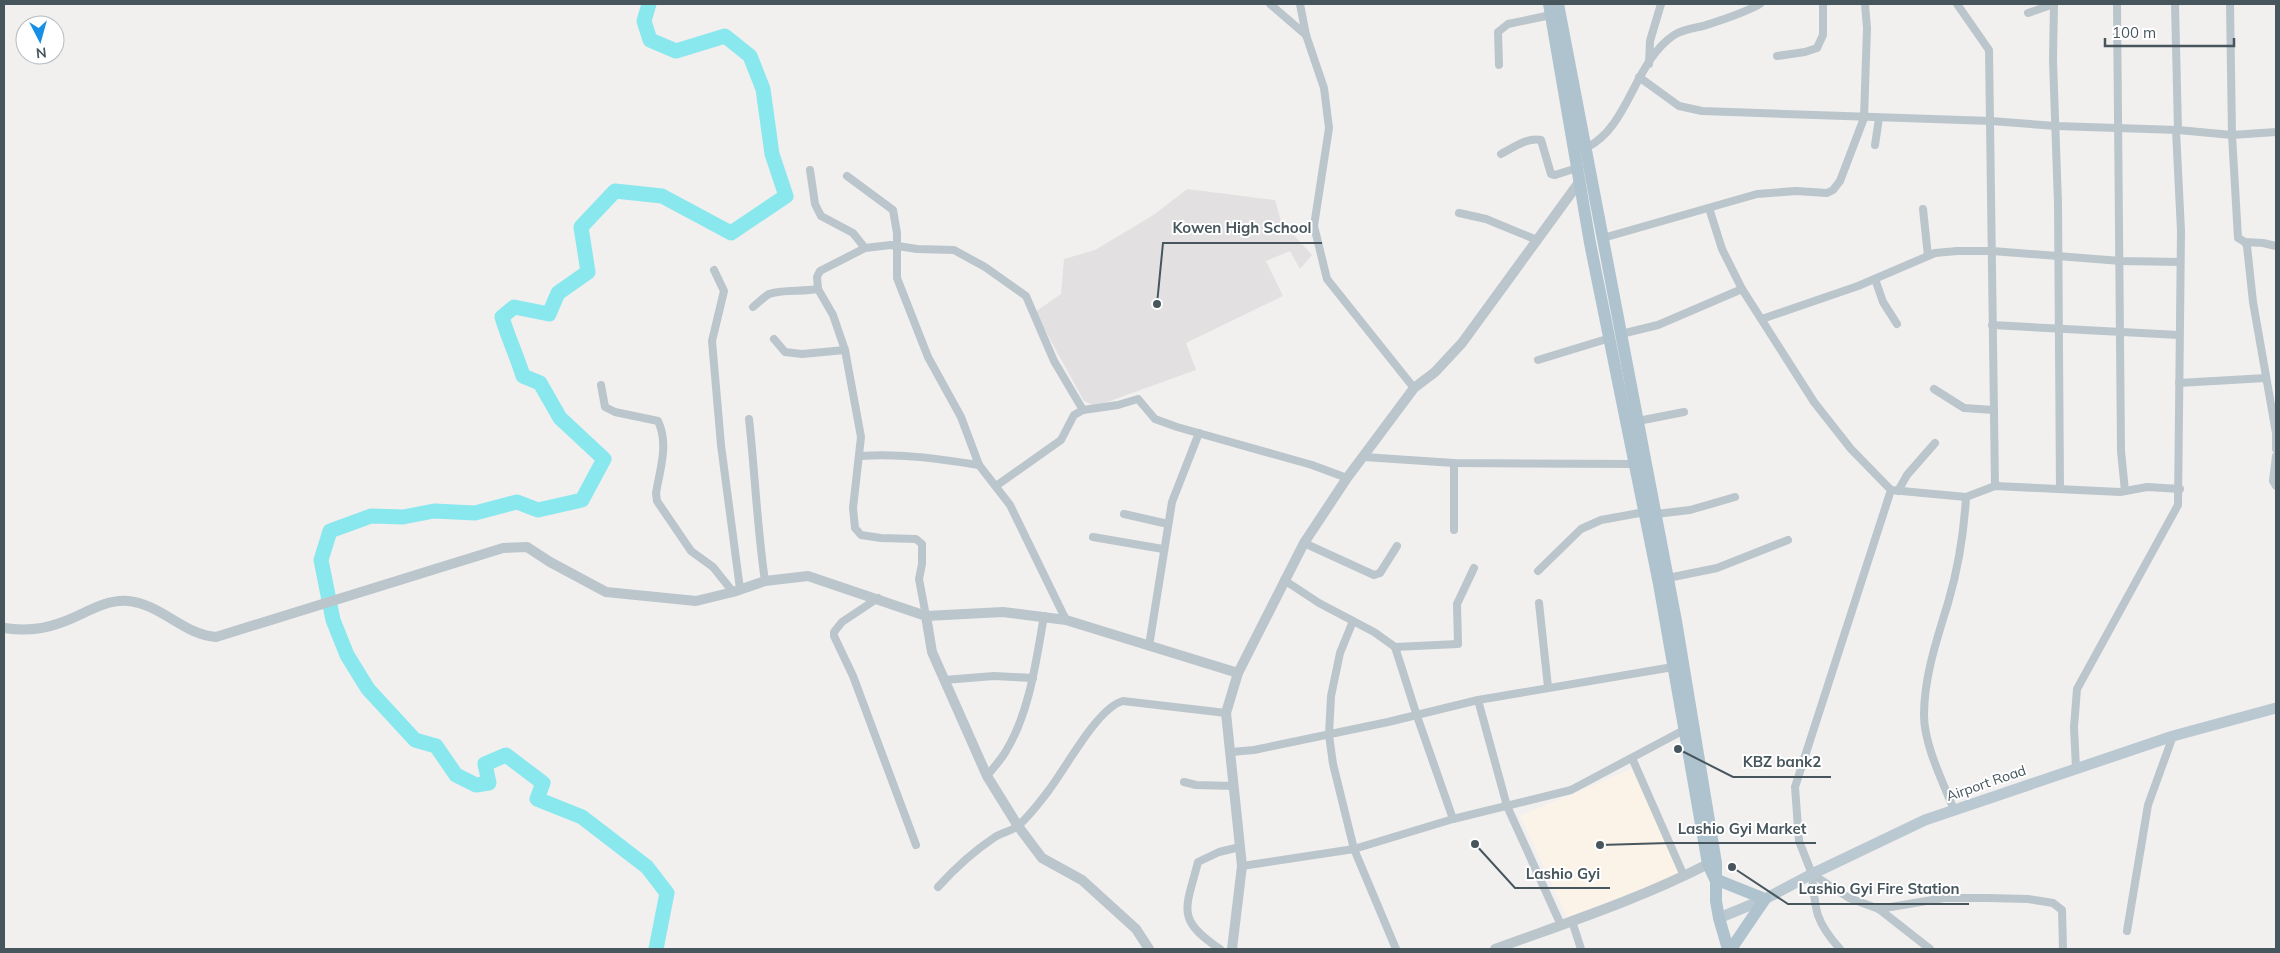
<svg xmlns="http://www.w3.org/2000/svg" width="2280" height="953" font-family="Mulish,sans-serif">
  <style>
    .commercial { fill: #fcf3e8 }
    .education { fill: #e3e0e2 }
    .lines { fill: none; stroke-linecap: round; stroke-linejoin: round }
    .river { stroke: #89e8ed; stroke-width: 15 }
    .minor { stroke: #bac6cc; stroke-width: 8 }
    .tertiary { stroke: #bac6cc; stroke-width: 10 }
    .secondary { stroke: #bac9d1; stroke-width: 11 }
    .primary { stroke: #aec3ce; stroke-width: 12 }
    .labels { text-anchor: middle; stroke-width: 4; stroke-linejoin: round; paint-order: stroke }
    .street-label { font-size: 14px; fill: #47565d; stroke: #fff }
    .leader { fill: none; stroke: #47565d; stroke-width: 2 }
    .callout-dot { fill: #47565d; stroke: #fff; stroke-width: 2 }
    .callout-label { font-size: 15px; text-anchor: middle; font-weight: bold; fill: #47565d; stroke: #fff; stroke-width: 4; stroke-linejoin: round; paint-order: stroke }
  </style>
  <rect width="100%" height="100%" fill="#f2efef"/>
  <!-- commercial -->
  <path class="commercial" d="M 1632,769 L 1680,875 L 1567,917 L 1520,816 Z"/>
  <!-- education -->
  <path class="education" d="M 1187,189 L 1275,200 L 1281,221 L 1312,255 L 1300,269 L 1290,251 L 1266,261 L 1283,296 L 1186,343 L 1196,370 L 1096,406 L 1084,401 L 1035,312 L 1061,294 L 1064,259 L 1095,250 L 1155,214 Z"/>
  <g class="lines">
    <!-- river -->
    <path class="river" d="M 649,4 L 644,21 L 650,40 L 676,51 L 725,36 L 750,56 L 763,89 L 772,154 L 786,196 L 731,233 L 662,196 L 615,191 L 581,227 L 588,272 L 558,293 L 549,314 L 514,307 L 502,317 C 508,338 517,356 523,376 L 540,383 L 560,418 L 604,459 L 582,500 L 538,510 L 517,502 L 475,513 L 434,511 L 403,517 L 371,516 L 330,531 L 321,560 L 333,620 L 347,655 L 368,689 L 415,740 L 436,746 L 456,775 L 476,785 L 489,783 L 485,764 L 506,755 L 543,783 L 537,799 L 582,817 L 647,867 L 667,893 L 656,949"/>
    <!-- minor -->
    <g class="minor">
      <path d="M 1270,4 L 1306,35"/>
      <path d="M 1300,4 L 1306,35 L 1324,88 L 1329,128 L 1314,226 L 1327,279 L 1414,388"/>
      <path d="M 1957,4 L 1989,50 L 1995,486"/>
      <path d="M 2054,4 L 2053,60 L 2058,204 L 2060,489"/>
      <path d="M 2117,4 L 2121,451 L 2125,491"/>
      <path d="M 2175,4 L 2178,130"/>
      <path d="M 2230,4 L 2232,135 L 2238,238 L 2245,242 L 2247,246 L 2253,302 L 2276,433 L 2276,449"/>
      <path d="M 2028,13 L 2054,4"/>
      <path d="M 1777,56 L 1805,52 L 1817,48 L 1823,35 L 1823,4"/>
      <path d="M 1649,64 L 1650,41 L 1661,4"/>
      <path d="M 1499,65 L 1498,32 L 1508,24 L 1551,15"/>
      <path d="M 1639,77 L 1679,106 L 1702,111 L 1991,121 L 2056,126 L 2178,130 L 2232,135 L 2276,132"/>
      <path d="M 1875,145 L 1879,118"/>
      <path d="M 1586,148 C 1630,126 1633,63 1674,35 C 1681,30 1694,28 1703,26 C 1722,20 1742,14 1760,4"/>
      <path d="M 1501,154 C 1513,148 1527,137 1541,140 L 1551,174 L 1555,175 L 1577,168"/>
      <path d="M 810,170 L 815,204 L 821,216 L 853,233 L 865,248"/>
      <path d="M 847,176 L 893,210 L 897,233 L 897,278 L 928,357 L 961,417 L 979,465 L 1010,505 L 1066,620"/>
      <path d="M 1709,208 L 1722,249 L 1742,289 L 1814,402 L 1851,449 L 1891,490 L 1966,497 L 1995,486 L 2120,492 L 2147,487 L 2180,489"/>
      <path d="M 1923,209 L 1928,256"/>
      <path d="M 1459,213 L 1486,219 L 1537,240"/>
      <path d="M 1603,238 L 1757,194 L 1796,191 L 1827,193 L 1833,190 L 1840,181 L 1864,118 L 1867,28 L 1865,4"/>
      <path d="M 2245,242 L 2263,243 L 2276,246"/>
      <path d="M 714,270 L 724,291 L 712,341 L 721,445 L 740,589"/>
      <path d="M 1875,279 L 1883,302 L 1897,324"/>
      <path d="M 753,307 C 758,303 764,297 769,294 C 781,289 803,292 818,289"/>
      <path d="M 1762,319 L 1858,286 L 1935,253 L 1957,251 L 1992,251 L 2121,261 L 2180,262"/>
      <path d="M 1992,325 L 2179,335"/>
      <path d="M 1621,334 L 1658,325 L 1742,289"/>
      <path d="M 774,339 L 785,352 L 802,354 L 845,350"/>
      <path d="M 1538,360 L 1610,338"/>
      <path d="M 2179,383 L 2266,378"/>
      <path d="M 601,385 L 605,407 L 615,412 L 658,421 C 669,444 660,469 656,493 L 657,501 L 691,551 L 713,567 L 733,592"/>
      <path d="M 1934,389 L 1964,408 L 1994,410"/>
      <path d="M 1083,410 L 1118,405 L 1138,399 L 1155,419 L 1177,427 L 1312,465 L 1347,478"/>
      <path d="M 749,419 C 755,473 757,527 765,581"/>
      <path d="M 1638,421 L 1684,412"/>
      <path d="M 860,456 C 901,453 940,459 979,465"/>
      <path d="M 2276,456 L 2273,481 L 2276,486"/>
      <path d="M 1364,457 L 1454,463 L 1635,464"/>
      <path d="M 1891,490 L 1795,787 L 1799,841 L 1812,874 L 1849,898 L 1879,909 L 1930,949"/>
      <path d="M 1898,491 L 1907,475 L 1935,443"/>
      <path d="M 1124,514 L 1168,524"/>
      <path d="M 1656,514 L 1690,510 L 1735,497"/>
      <path d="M 1454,530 L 1454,463"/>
      <path d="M 1093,537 L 1163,549"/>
      <path d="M 1304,543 L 1374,575 L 1380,573 L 1397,546"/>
      <path d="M 1538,571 L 1581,529 L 1601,520 L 1645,512"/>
      <path d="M 1668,578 L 1717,568 L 1788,540"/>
      <path d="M 1284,580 L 1319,603 L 1374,632 L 1395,647 L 1417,716 L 1453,819"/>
      <path d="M 878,598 L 842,622 L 834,632 L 834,636 L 853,676 L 916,845"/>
      <path d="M 1539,603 L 1548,687"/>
      <path d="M 926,616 L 919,579 L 922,564 L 922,544 L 916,539 L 881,538 L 861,535 L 855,528 L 853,508 L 861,437 L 845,350 L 833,315 L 818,289 L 817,277 L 820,271 L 865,248 L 891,245 L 917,249 L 954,250 L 985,267 L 1026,296 L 1054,361 L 1083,410 L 1074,415 L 1061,440 L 996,486"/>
      <path d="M 1353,621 L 1340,653 L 1331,696 L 1329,735 L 1333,764 L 1354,849 L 1396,949"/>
      <path d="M 1149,646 L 1172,502 L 1199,433"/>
      <path d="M 1395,647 L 1458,644 L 1457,604 L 1474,568"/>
      <path d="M 944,680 L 994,676 L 1033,678"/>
      <path d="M 1478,700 L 1507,806 L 1561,925"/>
      <path d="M 1231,752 L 1254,750 L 1388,722 L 1478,700 L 1673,667"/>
      <path d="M 1632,758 L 1684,876"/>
      <path d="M 2076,768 L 2074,727 L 2077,689 L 2178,505 L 2181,231 L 2176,130"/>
      <path d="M 987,776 C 993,768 1001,760 1006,751 C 1030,711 1036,661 1044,616"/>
      <path d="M 1184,782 L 1196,785 L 1234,786"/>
      <path d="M 1954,810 C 1943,782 1924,745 1924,715 C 1924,677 1937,639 1948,603 C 1958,569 1964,532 1966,497"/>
      <path d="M 1242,866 L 1354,849 L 1453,819 L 1571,790 L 1684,730"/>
      <path d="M 1812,874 C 1815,910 1815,921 1840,949"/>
      <path d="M 938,887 C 956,867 974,851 995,837 C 1002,832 1013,831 1019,825 C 1030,815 1040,802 1049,790 C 1066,768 1097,708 1123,701 L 1226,713"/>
      <path d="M 1879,909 L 1944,898 L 1987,898 L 2028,899 L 2053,903 L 2062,910 L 2063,949"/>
      <path d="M 1572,921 L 1581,949"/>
      <path d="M 2127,931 L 2148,805 L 2173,736"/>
      <path d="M 1220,949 C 1175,919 1186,909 1198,862 L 1219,852 L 1240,847"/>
    </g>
    <!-- tertiary -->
    <g class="tertiary">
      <path d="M 926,616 L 932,652 L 987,776 L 1018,826 L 1042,858 L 1082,880 L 1136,929 L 1149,949"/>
      <path d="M 4,628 C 23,631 41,630 60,623 C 82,616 103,599 128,601 C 161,604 184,635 216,637 L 503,548 L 527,547 L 550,562 L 606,592 L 696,601 L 733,592 L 765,581 L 808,576 L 926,616 L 1003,612 L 1066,620 L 1238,673"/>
      <path d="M 1232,949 L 1242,866 L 1226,713 L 1238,673 L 1304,543 L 1347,478 L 1414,388 L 1435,372 L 1462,343 L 1580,181"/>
      <path d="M 1495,949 C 1566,923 1640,899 1708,864"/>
    </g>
    <!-- secondary -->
    <path class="secondary" d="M 1719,918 L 1765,899 L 1812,874 L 1925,820 L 2173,736 L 2276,708"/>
    <!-- primary -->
    <g class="primary">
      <path d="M 1549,4 L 1590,243 L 1659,584 L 1708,864 L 1715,879 L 1765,899 L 1731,949"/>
      <path d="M 1558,4 L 1676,621 L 1716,863 L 1716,901 L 1719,918 L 1728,949"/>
    </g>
  </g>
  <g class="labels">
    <!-- street labels -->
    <g class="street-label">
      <text transform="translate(1986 783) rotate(-19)" y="5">Airport Road</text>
    </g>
  </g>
  <!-- callouts -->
  <path class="leader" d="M1157 304L1163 243H1322M1678 749L1733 777H1831M1600 845L1668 843H1816M1475 844L1515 888H1610M1732 867L1788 904H1969"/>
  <g class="callout-dot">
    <circle cx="1157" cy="304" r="5"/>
    <circle cx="1678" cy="749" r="5"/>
    <circle cx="1600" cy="845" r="5"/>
    <circle cx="1475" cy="844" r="5"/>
    <circle cx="1732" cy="867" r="5"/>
  </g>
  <g class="callout-label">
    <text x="1242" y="233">Kowen High School</text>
    <text x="1782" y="767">KBZ bank2</text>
    <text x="1742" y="834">Lashio Gyi Market</text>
    <text x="1563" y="879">Lashio Gyi</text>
    <text x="1879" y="894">Lashio Gyi Fire Station</text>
  </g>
  <!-- border -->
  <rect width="2280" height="953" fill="none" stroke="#47565d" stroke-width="10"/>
  <!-- north arrow -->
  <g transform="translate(40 40) rotate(174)"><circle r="24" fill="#ffffff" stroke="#b5bbbe"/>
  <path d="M0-4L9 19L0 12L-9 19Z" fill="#168fe5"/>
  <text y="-8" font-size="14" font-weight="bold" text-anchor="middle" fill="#47565d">N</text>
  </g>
  <!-- scale -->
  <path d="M2105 38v8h129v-8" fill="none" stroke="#47565d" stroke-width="2.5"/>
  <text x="2112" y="38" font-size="15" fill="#47565d" stroke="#ffffff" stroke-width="4" paint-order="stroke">100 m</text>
</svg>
